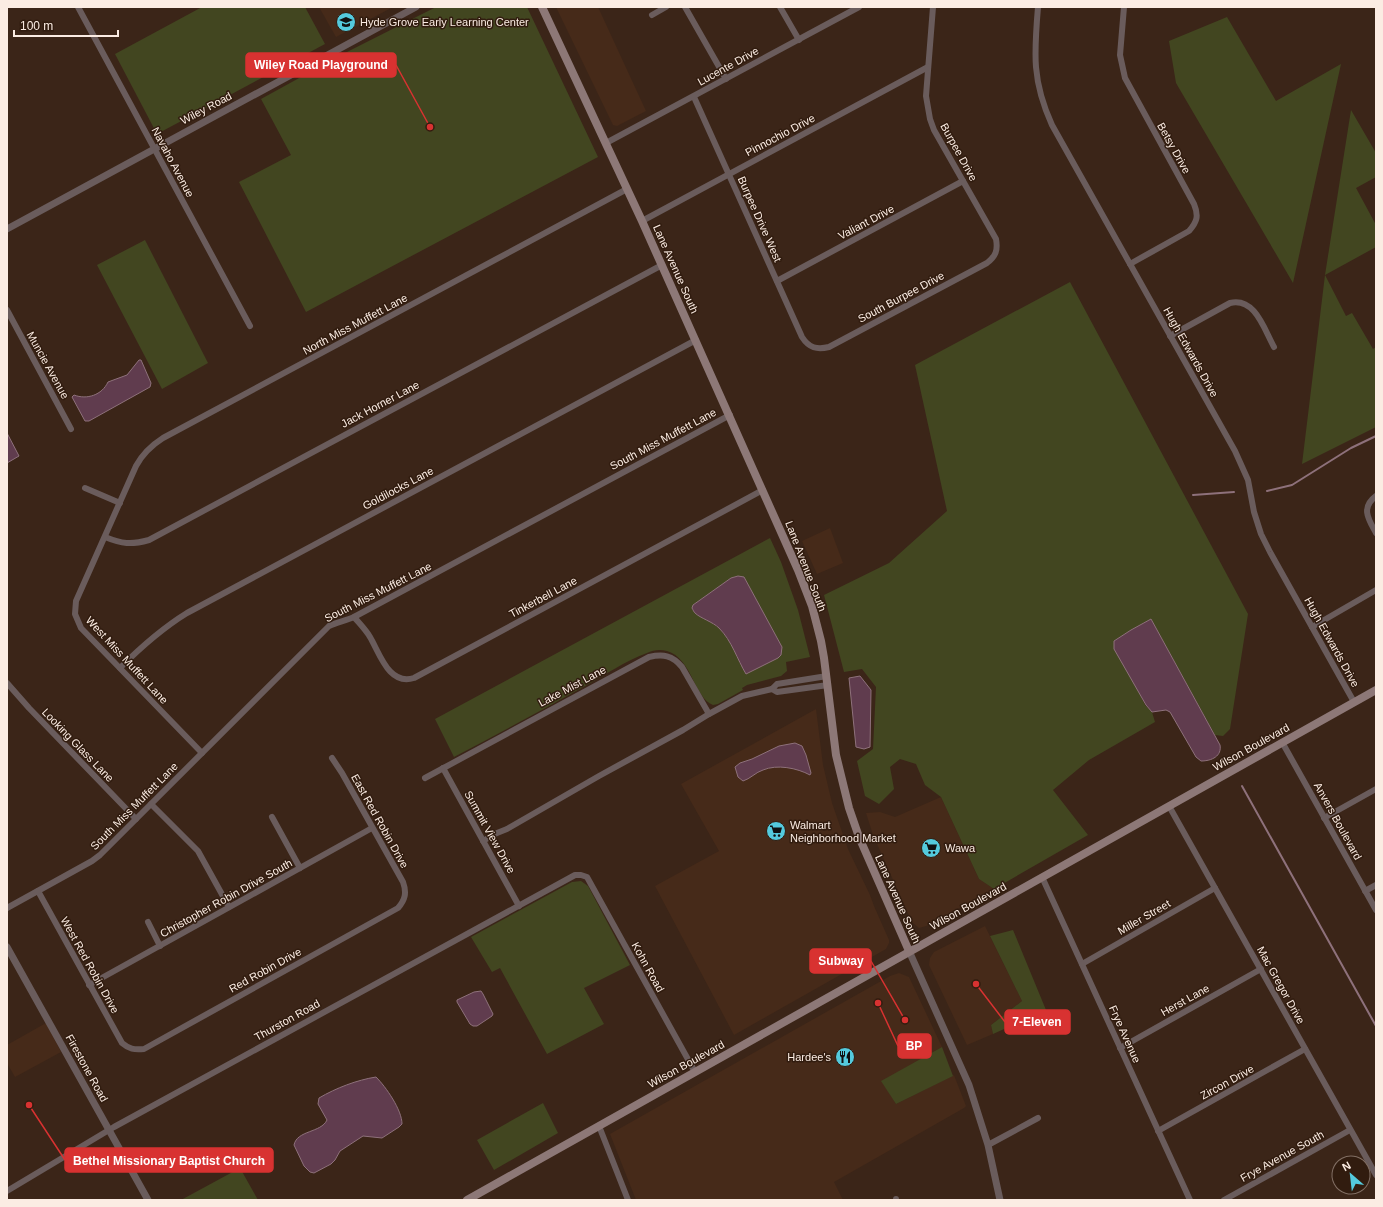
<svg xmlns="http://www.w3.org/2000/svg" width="1383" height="1207" font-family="Arial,sans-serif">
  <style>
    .built { fill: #462a19 }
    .green { fill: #424620; fill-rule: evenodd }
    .water { fill: #603c4e; stroke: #8e717b }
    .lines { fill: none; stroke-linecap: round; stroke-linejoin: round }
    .stream { stroke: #8e717b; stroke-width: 2 }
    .minor { stroke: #6a5c5c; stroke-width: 6 }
    .tertiary { stroke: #6a5c5c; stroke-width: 7 }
    .secondary { stroke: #8d7877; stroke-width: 8 }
    .labels { text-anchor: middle; stroke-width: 3; stroke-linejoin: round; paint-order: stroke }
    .poi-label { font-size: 11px; fill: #fbece3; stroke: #311c0f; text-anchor: start }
    .street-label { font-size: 11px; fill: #fbece3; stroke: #311c0f }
    .leader { fill: none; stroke: #d83231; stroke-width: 1.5 }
    .callout-dot { fill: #d83231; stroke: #311c0f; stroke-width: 1.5 }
    .callout { fill: #d83231; stroke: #d83231; stroke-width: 1.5 }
    .callout-label { font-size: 12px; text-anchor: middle; font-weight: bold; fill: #fff }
  </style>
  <rect width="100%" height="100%" fill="#3b2518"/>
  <!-- built -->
  <g class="built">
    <path d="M 319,7 L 393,7 L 336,37 Z"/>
    <path d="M 556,7 L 598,7 L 646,111 L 617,126 L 613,125 Z"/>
    <path d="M 830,528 L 843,563 L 817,574 L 802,541 Z"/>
    <path d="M 816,709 L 823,765 L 832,803 L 848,849 L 870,895 L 874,906 L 889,940 L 889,943 L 886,949 L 734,1035 L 655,886 L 719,851 L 681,784 Z"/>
    <path d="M 941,797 L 979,879 L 994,889 L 926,926 L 919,928 L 912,922 L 873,835 L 866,813 L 880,812 L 895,817 Z"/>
    <path d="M 985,926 L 1022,1001 L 991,1025 L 993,1034 L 967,1045 L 929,965 L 930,958 L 934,952 Z"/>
    <path d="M 899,973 L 909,977 L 942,1047 L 882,1081 L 896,1104 L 954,1075 L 966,1106 L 964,1108 L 834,1182 L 843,1200 L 636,1200 L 610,1134 L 890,976 Z"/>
    <path d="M 46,1023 L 61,1052 L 15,1077 L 7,1063 L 7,1045 Z"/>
  </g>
  <!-- green -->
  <g class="green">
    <path d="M 202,7 L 305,7 L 325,44 L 157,134 L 115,54 Z"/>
    <path d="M 436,7 L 527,7 L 598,157 L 306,312 L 239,182 L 291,155 L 261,99 L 341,55 Z"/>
    <path d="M 1227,17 L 1276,101 L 1341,64 L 1293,283 L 1176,83 L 1169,41 Z"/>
    <path d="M 1351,110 L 1376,153 L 1376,177 L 1356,188 L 1376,225 L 1376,247 L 1325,275 L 1346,316 L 1352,313 L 1373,349 L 1376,347 L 1376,427 L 1302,464 L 1325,275 Z"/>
    <path d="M 145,240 L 208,363 L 162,389 L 97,265 Z"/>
    <path d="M 1070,282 L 1248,614 L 1230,729 L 1223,736 L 1215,735 L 1151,619 L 1131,630 L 1114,641 L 1145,705 L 1152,712 L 1155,722 L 1089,760 L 1053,790 L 1088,835 L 994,889 L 979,879 L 941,797 L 925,785 L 916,764 L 900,759 L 890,767 L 894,789 L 879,804 L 865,796 L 857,761 L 873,749 L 876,687 L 862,669 L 844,672 L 824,595 L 889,563 L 947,511 L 915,365 Z"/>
    <path d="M 770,538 L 781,562 L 798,610 L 810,657 L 786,662 L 787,671 L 781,676 L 747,685 L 742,688 L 743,690 L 718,704 L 713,705 C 694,698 692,658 667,651 C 660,649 653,650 647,653 C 625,661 605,675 585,686 C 542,710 498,734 454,757 L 435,719 ZM 738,576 L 741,666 L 732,644 L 719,628 L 708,620 L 695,613 L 692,608 L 693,605 L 731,578 Z"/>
    <path d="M 581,881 L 588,886 L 630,965 L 584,988 L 604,1024 L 547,1054 L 500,968 L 492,972 L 471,937 L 572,882 Z"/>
    <path d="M 1013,930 L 1046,1010 L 993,1034 L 991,1025 L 1022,1001 L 990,936 Z"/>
    <path d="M 942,1047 L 953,1076 L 896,1104 L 881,1081 Z"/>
    <path d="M 543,1103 L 558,1133 L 494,1170 L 477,1140 Z"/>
    <path d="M 240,1168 L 258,1200 L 181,1200 Z"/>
  </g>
  <!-- water -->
  <g class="water">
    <path d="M 139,360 L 141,360 L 151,383 L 150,387 L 89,421 L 85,421 L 72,397 L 74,395 C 87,400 102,395 108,382 L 127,375 Z"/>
    <path d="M 7,433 L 19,456 L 7,463 Z"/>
    <path d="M 738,576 L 744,577 L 782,647 L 781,655 L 778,658 L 746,674 C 737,659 732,641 719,628 C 713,622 700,618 695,613 C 694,612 693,610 692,608 L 693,605 L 731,578 Z"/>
    <path d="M 1151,619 L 1220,745 C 1222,756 1212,761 1201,761 L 1196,757 L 1170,712 L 1166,710 L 1152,712 L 1146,705 L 1114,649 L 1114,641 L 1131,630 Z"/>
    <path d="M 860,676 L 871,690 L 870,747 L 864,749 L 856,747 L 849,678 Z"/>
    <path d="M 795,743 L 802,746 L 806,755 L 811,773 L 810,775 C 797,768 777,764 763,770 C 756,772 750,779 743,781 L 738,777 L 735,767 L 740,763 L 752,759 L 779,746 Z"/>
    <path d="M 481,991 L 483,994 L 493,1014 L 492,1016 L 477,1026 L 473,1026 L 470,1024 L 457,1002 L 457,1000 L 474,992 Z"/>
    <path d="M 376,1077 C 386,1087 402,1110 402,1124 L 399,1127 L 382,1138 L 363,1136 L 340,1151 L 335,1160 L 331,1164 L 314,1173 L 310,1172 L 304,1166 L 294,1145 C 297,1130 321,1133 327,1120 L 318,1104 L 319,1098 C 336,1088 357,1080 376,1077 Z"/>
  </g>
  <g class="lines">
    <!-- stream -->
    <g class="stream">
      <path d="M 1267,491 L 1292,485 L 1351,448 L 1376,436"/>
      <path d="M 1193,495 L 1234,492"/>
      <path d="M 1242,786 L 1376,1026"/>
    </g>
    <!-- minor -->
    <g class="minor">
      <path d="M 78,7 L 250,326"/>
      <path d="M 685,7 L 726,79"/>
      <path d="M 780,7 L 799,40"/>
      <path d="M 1038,7 C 1034,54 1032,81 1052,125 L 1235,451 L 1248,480 L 1254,512 L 1261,534 L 1270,552 L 1354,702"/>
      <path d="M 1124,7 L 1120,55 L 1125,78 L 1194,204 C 1199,216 1197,222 1189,231 L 1130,264"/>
      <path d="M 652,15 L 666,7"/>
      <path d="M 694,97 L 802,337 C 809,348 817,350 829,347 L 987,263 C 996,256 998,250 996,239 L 934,130 L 930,119 L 926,96 L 933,7"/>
      <path d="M 606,143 L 859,7"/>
      <path d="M 642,221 L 928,67"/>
      <path d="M 777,281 L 963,181"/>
      <path d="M 7,310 L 71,429"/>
      <path d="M 1170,336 L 1230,303 C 1255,297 1264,329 1274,347"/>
      <path d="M 85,488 L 120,503"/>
      <path d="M 1376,496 C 1360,508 1369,520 1376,533"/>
      <path d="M 105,537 C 122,544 131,545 149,540 L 662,265"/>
      <path d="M 354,617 C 359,623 366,630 370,637 C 380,654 389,686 414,678 L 763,490"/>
      <path d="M 1312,627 L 1376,590"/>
      <path d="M 120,668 C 141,647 161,629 187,613 L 696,340"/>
      <path d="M 7,683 L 29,708 L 136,819"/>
      <path d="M 772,689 L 777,692 L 828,685"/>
      <path d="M 1282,742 L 1376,910"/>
      <path d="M 202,753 L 81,628 L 75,614 L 76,601 L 136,466 C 143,453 152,445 163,438 L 627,189"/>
      <path d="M 443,768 L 519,906"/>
      <path d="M 425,778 L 649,657 C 663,654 672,655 682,667 L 709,714"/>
      <path d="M 151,804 L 198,851 L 229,907"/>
      <path d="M 1169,806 L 1376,1175"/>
      <path d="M 272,817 L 300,868"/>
      <path d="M 1324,818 L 1376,789"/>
      <path d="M 483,841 L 497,833 L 507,829 L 599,776 L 683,730 L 709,714 L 742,696 L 772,689 L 777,684 L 827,676"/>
      <path d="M 1042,877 L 1190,1200"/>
      <path d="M 38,891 L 122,1043 C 129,1049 134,1050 144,1049 L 398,908 C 405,900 407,893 403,882 L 342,773 L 332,758"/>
      <path d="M 1365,891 L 1376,885"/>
      <path d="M 7,908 L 92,861 L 100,855 L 329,626 C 337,622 345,621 354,617 L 730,415"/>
      <path d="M 148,922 L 160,946"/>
      <path d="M 1082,964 L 1215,888"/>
      <path d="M 89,985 L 372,828"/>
      <path d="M 1120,1048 L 1261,969"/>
      <path d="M 599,1126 L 628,1200"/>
      <path d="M 1158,1131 L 1305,1049"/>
      <path d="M 988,1145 L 1038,1118"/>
      <path d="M 7,1191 L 114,1127 L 575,875 L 581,875 L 587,877 L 695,1072"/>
      <path d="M 896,1199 L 896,1200"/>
      <path d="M 1224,1200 L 1350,1130"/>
    </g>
    <!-- tertiary -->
    <g class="tertiary">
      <path d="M 7,229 L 416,7"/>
      <path d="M 7,947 L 148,1200"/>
      <path d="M 909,951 L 969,1085 L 988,1145 L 1000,1200"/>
    </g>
    <!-- secondary -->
    <g class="secondary">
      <path d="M 542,7 L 642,221 L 798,570 L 812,606 L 821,641 L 824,658 L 836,755 L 849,808 L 859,837 L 909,951"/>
      <path d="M 467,1200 L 1376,690"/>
    </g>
  </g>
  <!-- icons -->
  <defs>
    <g id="school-disc" transform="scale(1)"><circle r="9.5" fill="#54cadd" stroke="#311c0f"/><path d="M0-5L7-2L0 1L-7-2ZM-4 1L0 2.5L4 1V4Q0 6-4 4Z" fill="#111"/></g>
    <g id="supermarket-disc" transform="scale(1)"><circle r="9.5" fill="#54cadd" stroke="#311c0f"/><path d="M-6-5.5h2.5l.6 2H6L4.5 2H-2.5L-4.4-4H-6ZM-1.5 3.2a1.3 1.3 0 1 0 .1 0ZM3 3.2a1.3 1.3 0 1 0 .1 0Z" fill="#111"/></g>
    <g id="restaurant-disc" transform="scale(1)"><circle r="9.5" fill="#54cadd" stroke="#311c0f"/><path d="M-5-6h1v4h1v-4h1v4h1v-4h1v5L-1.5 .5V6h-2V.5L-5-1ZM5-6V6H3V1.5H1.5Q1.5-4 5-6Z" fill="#111"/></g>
  </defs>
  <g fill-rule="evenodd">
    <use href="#school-disc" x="346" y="22"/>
    <use href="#supermarket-disc" x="776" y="831"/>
    <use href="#supermarket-disc" x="931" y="848"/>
    <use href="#restaurant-disc" x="845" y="1057"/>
  </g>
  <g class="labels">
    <!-- poi labels -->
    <g class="poi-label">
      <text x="360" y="26">Hyde Grove Early Learning Center</text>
      <text x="790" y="829">Walmart<tspan x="790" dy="13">Neighborhood Market</tspan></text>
      <text x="945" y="852">Wawa</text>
      <text x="831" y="1061" text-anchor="end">Hardee's</text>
    </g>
    <!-- street labels -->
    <g class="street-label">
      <text transform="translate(728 66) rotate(-29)" y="4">Lucente Drive</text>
      <text transform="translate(206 108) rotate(-28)" y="4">Wiley Road</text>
      <text transform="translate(780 135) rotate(-28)" y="4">Pinnochio Drive</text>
      <text transform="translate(1174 148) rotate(61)" y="4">Betsy Drive</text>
      <text transform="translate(959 152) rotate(61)" y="4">Burpee Drive</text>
      <text transform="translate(173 162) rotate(62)" y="4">Navaho Avenue</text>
      <text transform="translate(760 219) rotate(66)" y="4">Burpee Drive West</text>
      <text transform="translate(866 222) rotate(-28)" y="4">Valiant Drive</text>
      <text transform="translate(676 269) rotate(66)" y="4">Lane Avenue South</text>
      <text transform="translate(901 297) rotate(-28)" y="4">South Burpee Drive</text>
      <text transform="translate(355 324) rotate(-28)" y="4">North Miss Muffett Lane</text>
      <text transform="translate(1191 352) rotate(61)" y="4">Hugh Edwards Drive</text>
      <text transform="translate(48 365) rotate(61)" y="4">Muncie Avenue</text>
      <text transform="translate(380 404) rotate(-28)" y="4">Jack Horner Lane</text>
      <text transform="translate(663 439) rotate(-28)" y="4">South Miss Muffett Lane</text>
      <text transform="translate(398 488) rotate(-28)" y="4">Goldilocks Lane</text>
      <text transform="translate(806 566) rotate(69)" y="4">Lane Avenue South</text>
      <text transform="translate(378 592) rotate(-27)" y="4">South Miss Muffett Lane</text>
      <text transform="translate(543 597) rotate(-28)" y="4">Tinkerbell Lane</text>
      <text transform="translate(1332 642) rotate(61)" y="4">Hugh Edwards Drive</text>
      <text transform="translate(127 660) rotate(47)" y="4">West Miss Muffett Lane</text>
      <text transform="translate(572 686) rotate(-28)" y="4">Lake Mist Lane</text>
      <text transform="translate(78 745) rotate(46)" y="4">Looking Glass Lane</text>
      <text transform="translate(1251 747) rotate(-29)" y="4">Wilson Boulevard</text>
      <text transform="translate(134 806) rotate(-45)" y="4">South Miss Muffett Lane</text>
      <text transform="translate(380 821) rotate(61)" y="4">East Red Robin Drive</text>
      <text transform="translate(1338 821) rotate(61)" y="4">Anvers Boulevard</text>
      <text transform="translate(490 832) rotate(61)" y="4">Summit View Drive</text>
      <text transform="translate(226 898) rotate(-29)" y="4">Christopher Robin Drive South</text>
      <text transform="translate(898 899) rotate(66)" y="4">Lane Avenue South</text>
      <text transform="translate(968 906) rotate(-29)" y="4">Wilson Boulevard</text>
      <text transform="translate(1144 917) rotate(-30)" y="4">Miller Street</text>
      <text transform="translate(90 965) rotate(61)" y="4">West Red Robin Drive</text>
      <text transform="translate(648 967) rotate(61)" y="4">Kohn Road</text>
      <text transform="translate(265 970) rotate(-29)" y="4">Red Robin Drive</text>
      <text transform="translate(1281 985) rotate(61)" y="4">Mac Gregor Drive</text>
      <text transform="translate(1185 1000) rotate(-29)" y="4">Herst Lane</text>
      <text transform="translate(287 1020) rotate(-29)" y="4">Thurston Road</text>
      <text transform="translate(1125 1034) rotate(66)" y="4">Frye Avenue</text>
      <text transform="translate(686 1064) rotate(-29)" y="4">Wilson Boulevard</text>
      <text transform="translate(87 1068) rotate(61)" y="4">Firestone Road</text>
      <text transform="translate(1227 1082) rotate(-29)" y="4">Zircon Drive</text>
      <text transform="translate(1282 1156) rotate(-29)" y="4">Frye Avenue South</text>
    </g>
  </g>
  <!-- callouts -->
  <path class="leader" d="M430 127L396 65M905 1020L871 961M976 984L1005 1022M878 1003L898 1046M29 1105L65 1160"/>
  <g class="callout-dot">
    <circle cx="430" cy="127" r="4"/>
    <circle cx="905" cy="1020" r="4"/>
    <circle cx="976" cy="984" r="4"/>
    <circle cx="878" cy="1003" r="4"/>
    <circle cx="29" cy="1105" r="4"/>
  </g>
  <g class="callout">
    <rect x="246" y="53" width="150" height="24" rx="4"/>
    <rect x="810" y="949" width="61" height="24" rx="4"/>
    <rect x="1005" y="1010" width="65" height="24" rx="4"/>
    <rect x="898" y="1034" width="33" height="24" rx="4"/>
    <rect x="65" y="1148" width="208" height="24" rx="4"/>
  </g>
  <g class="callout-label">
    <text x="321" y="69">Wiley Road Playground</text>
    <text x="841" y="965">Subway</text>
    <text x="1037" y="1026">7-Eleven</text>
    <text x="914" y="1050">BP</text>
    <text x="169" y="1165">Bethel Missionary Baptist Church</text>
  </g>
  <!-- border -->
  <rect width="1383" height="1207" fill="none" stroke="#fbece3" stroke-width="16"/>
  <!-- north arrow -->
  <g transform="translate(1351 1175) rotate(332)"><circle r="19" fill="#311c0f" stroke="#826f64"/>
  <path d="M0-3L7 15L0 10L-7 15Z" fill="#54cadd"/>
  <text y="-6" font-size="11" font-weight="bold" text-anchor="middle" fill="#fbece3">N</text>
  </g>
  <!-- scale -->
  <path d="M14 30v6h104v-6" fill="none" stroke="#fbece3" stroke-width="2"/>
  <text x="20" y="30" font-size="12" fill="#fbece3" stroke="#311c0f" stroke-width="3" paint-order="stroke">100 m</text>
</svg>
